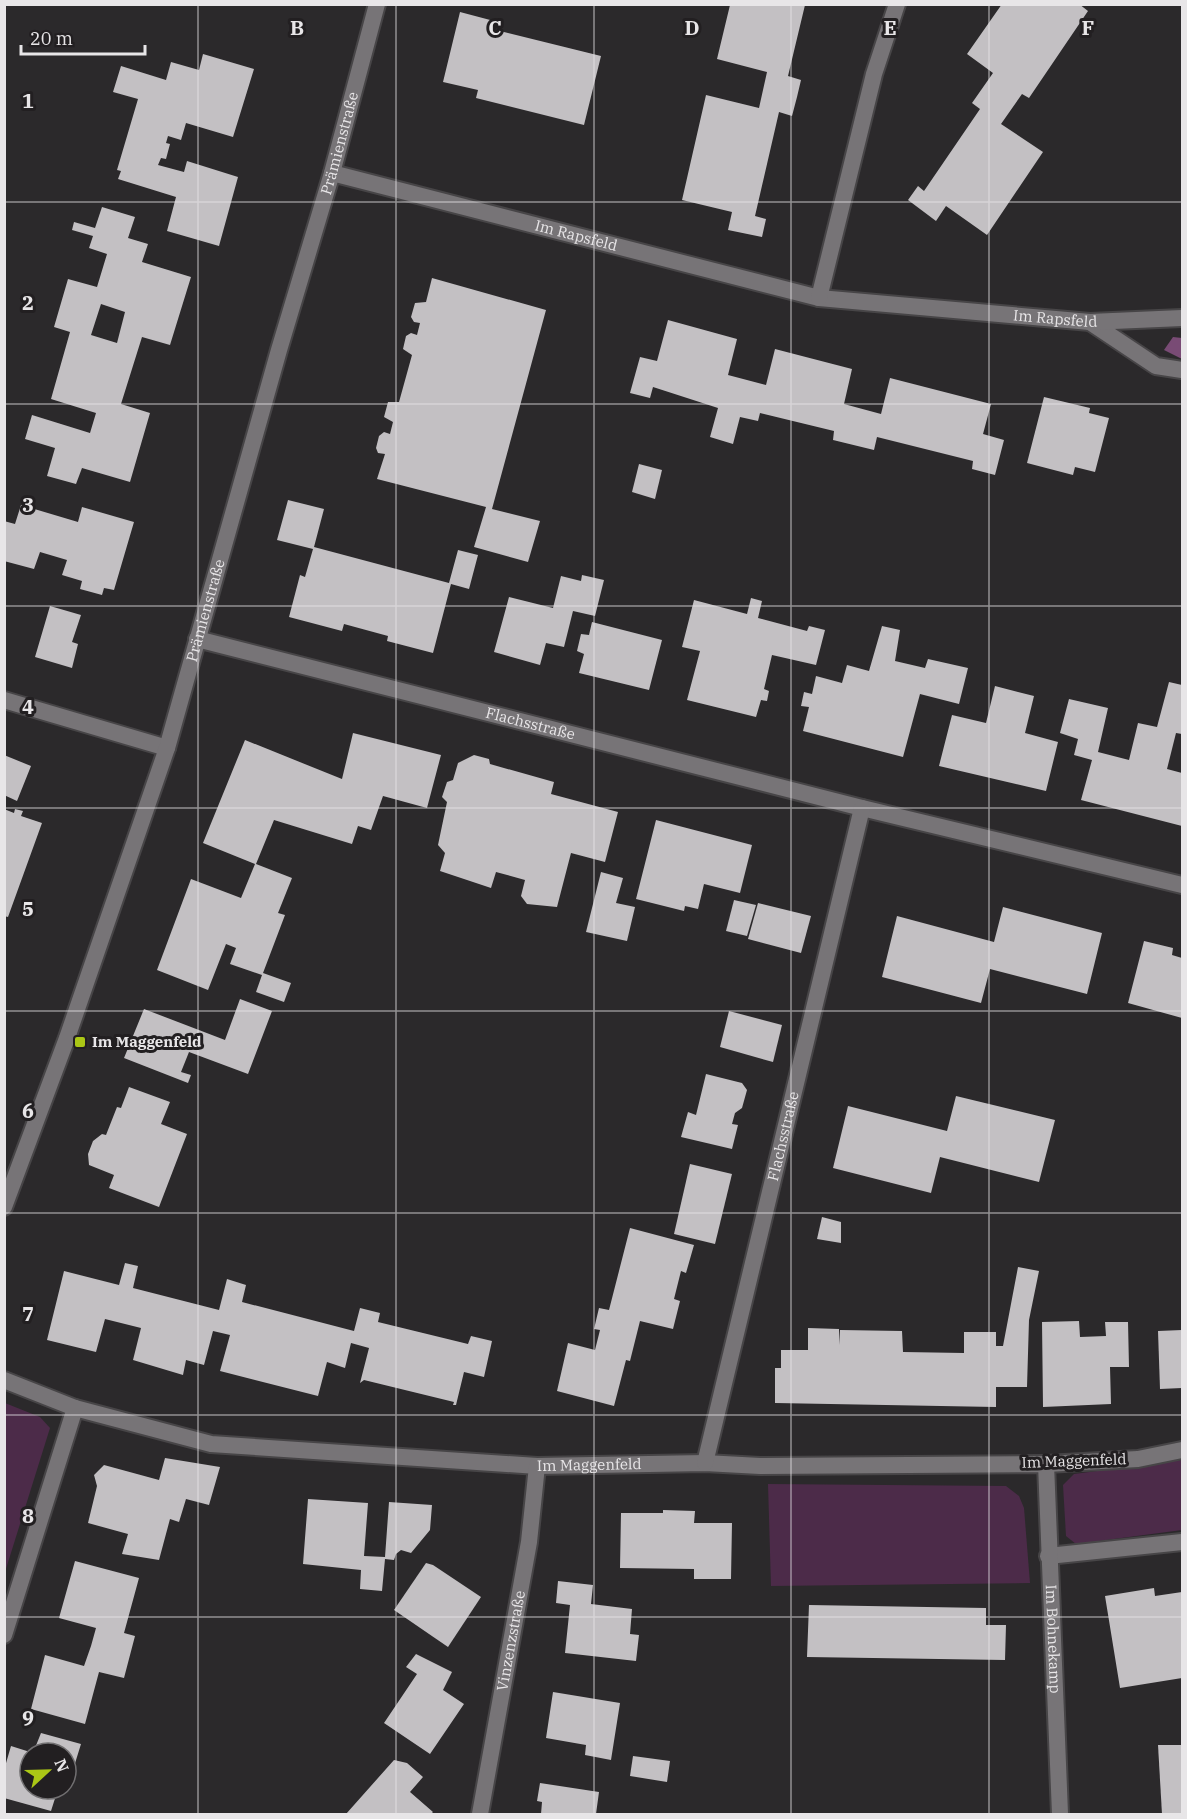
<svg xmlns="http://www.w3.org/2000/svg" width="1187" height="1819" font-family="'IBM Plex Serif',serif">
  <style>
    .green { fill: #4c2b49 }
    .forest { fill: #794b75 }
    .building { fill: #c3c0c3; fill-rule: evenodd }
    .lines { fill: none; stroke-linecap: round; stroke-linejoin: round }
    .service-casing { stroke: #474547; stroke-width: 20 }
    .minor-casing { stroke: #474547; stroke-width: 20 }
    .tertiary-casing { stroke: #474547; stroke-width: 20 }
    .service { stroke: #777477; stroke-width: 16 }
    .minor { stroke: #777477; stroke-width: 16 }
    .tertiary { stroke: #777477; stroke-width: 16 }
    .grid { fill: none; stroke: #e8e6e8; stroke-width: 1.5; stroke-opacity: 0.55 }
    .poi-dot { fill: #abc716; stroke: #221f21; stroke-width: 2 }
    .labels { text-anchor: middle; stroke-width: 6; stroke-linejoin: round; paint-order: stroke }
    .street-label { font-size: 15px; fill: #e8e6e8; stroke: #221f21 }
    .poi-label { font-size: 15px; font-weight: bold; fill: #e8e6e8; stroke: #221f21; text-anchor: start }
    .grid-label { font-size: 20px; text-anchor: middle; font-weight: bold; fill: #e8e6e8; stroke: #221f21; stroke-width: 6; stroke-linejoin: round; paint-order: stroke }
  </style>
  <rect width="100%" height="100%" fill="#2b292b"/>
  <!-- green -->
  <g class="green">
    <path d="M 5,1403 L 40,1417 L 50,1428 L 5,1572 Z"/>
    <path d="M 1182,1460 L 1182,1530 L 1076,1544 L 1066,1536 L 1063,1485 L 1074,1474 Z"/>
    <path d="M 768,1484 L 1006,1486 L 1019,1496 L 1024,1508 L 1030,1583 L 771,1586 Z"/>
  </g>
  <!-- forest -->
  <path class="forest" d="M 1173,337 L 1182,338 L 1182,359 L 1164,350 Z"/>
  <!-- building -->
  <g class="building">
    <path d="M 1002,4 L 1079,4 L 1088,11 L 1029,98 L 1022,94 L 1001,124 L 1043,152 L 987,235 L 946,206 L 936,221 L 908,200 L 918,186 L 924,191 L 980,109 L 972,103 L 993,73 L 967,54 Z"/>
    <path d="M 730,5 L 805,5 L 788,76 L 801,80 L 797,97 L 792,116 L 779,112 L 755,216 L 766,219 L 762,237 L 728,230 L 732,212 L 682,200 L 706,95 L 759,108 L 767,72 L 717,59 Z"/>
    <path d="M 460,12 L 494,21 L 492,29 L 601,56 L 584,125 L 476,98 L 478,90 L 443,82 Z"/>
    <path d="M 203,54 L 254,69 L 233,137 L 186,123 L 181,140 L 168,136 L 166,143 L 170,144 L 166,159 L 161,158 L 158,165 L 184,172 L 187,161 L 238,177 L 219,246 L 167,231 L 176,197 L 118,179 L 121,171 L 117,170 L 138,99 L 113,92 L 121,66 L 166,80 L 171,62 L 199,70 Z"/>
    <path d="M 102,207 L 135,217 L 128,238 L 148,244 L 142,262 L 191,277 L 170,345 L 142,337 L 121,404 L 150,413 L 130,482 L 82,468 L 76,484 L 47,476 L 55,448 L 25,439 L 32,415 L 90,433 L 96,413 L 51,399 L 70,332 L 54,327 L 68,279 L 97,287 L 107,254 L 89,248 L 93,236 L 72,230 L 74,222 L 95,228 ZM 101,304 L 125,312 L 117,343 L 91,335 Z"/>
    <path d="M 432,278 L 546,310 L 492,509 L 540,521 L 528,562 L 474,547 L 486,507 L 377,479 L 385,454 L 378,453 L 376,448 L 379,436 L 384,432 L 390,434 L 393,422 L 384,417 L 388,402 L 399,402 L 412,355 L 403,349 L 406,336 L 411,333 L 417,335 L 420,323 L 414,322 L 411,317 L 415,303 L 426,302 Z"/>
    <path d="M 668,320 L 737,339 L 728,375 L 766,385 L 775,349 L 852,369 L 844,404 L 881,414 L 890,378 L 991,404 L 983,434 L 1004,440 L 995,475 L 972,469 L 973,461 L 877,437 L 874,450 L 833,440 L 834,431 L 760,413 L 758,421 L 740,417 L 733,444 L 710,437 L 718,408 L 653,387 L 650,398 L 630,393 L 640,357 L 657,361 Z"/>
    <path d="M 1044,397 L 1090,408 L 1089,413 L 1109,418 L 1095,472 L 1075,467 L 1073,475 L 1027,463 Z"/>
    <path d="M 639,464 L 662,470 L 655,499 L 632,492 Z"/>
    <path d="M 288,500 L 324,509 L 314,547 L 449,583 L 458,550 L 478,555 L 469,589 L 451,584 L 433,653 L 387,641 L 388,636 L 344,624 L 342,631 L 289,617 L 300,575 L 305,577 L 313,549 L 277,540 Z"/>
    <path d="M 21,505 L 78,522 L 82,507 L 134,522 L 114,590 L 104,588 L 102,595 L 80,589 L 82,581 L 62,575 L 67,560 L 40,552 L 34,569 L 4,561 L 4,521 L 15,524 Z"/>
    <path d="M 582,575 L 604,580 L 595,616 L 573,611 L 564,647 L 546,643 L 540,665 L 494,652 L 509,597 L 553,608 L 561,576 L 581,581 Z"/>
    <path d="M 751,598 L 762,601 L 758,618 L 807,631 L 809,626 L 825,630 L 816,665 L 772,655 L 764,689 L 769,691 L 767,701 L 761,700 L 756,717 L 687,700 L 700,651 L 682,647 L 694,600 L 747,614 Z"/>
    <path d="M 50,606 L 81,615 L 72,642 L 78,644 L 72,668 L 35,657 Z"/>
    <path d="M 592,622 L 662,640 L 649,690 L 579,673 L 584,654 L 577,651 L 581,634 L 589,635 Z"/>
    <path d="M 882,626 L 900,630 L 895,661 L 925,668 L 928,659 L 968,668 L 959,704 L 920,694 L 903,757 L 803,731 L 809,707 L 801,706 L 804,692 L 812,694 L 816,676 L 842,683 L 847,665 L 869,671 Z"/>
    <path d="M 1169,682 L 1182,685 L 1182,734 L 1176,733 L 1167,769 L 1182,773 L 1182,826 L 1081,800 L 1092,760 L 1074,755 L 1078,739 L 1060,733 L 1069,699 L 1108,708 L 1098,752 L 1129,760 L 1138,723 L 1157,727 Z"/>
    <path d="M 995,686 L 1034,696 L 1025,733 L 1058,742 L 1046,791 L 939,766 L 952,715 L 986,723 Z"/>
    <path d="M 353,733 L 441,755 L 427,808 L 383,796 L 371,830 L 358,826 L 352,844 L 274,820 L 256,864 L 292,878 L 278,913 L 285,915 L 263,973 L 291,983 L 284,1002 L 256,992 L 262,975 L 230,964 L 236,948 L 226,944 L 208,990 L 157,970 L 191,879 L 241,898 L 255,864 L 203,843 L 245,740 L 342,779 Z"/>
    <path d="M 4,755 L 31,766 L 17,801 L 4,795 Z"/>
    <path d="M 474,755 L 489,759 L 490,764 L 554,782 L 551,794 L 618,812 L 605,862 L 571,853 L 557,907 L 527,904 L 521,896 L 525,880 L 496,872 L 491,888 L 440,871 L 445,853 L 438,845 L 447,802 L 442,797 L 447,782 L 453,780 L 458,763 Z"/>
    <path d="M 4,809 L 14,813 L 15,809 L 23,811 L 21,816 L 42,823 L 8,917 L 4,916 Z"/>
    <path d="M 656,820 L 752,845 L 740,893 L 704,884 L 698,909 L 685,906 L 684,911 L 636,899 Z"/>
    <path d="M 601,872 L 623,878 L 616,903 L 635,907 L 627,941 L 586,932 Z"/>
    <path d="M 734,900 L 756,905 L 747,936 L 726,931 Z"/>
    <path d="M 758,903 L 811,916 L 801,953 L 748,939 Z"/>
    <path d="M 1003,907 L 1102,933 L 1087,994 L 990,969 L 981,1003 L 882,977 L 897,916 L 994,942 Z"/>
    <path d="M 1144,941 L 1173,948 L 1172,955 L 1182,958 L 1182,1018 L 1128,1003 Z"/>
    <path d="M 240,999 L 272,1011 L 248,1074 L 189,1052 L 181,1072 L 191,1075 L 188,1083 L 124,1058 L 144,1009 L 225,1040 Z"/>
    <path d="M 729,1011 L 782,1025 L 773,1062 L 720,1047 Z"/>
    <path d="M 706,1074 L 742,1083 L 747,1090 L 742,1108 L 735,1113 L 732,1124 L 738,1125 L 732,1149 L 681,1137 L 688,1112 L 696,1115 Z"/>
    <path d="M 129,1087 L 170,1102 L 161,1124 L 187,1134 L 159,1207 L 109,1188 L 114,1175 L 89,1165 L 88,1154 L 93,1141 L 102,1134 L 106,1135 L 117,1107 L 121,1108 Z"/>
    <path d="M 956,1096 L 1055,1120 L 1039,1182 L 940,1157 L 931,1193 L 833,1168 L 848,1106 L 947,1131 Z"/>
    <path d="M 690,1164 L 732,1174 L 715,1244 L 674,1234 Z"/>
    <path d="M 822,1217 L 841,1222 L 841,1243 L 817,1239 Z"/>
    <path d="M 630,1228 L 694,1245 L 686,1273 L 681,1271 L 674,1299 L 680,1301 L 673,1329 L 640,1321 L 630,1361 L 626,1360 L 614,1406 L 557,1391 L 568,1343 L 595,1350 L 600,1330 L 594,1329 L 599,1308 L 609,1310 Z"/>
    <path d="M 125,1263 L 138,1266 L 133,1288 L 219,1310 L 227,1279 L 246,1285 L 242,1302 L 354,1331 L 360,1308 L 380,1313 L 378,1322 L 468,1344 L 471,1336 L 492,1341 L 484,1377 L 464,1372 L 456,1405 L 453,1405 L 454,1402 L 364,1380 L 360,1383 L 369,1348 L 351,1343 L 345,1368 L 327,1362 L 318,1396 L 220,1371 L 230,1335 L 213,1331 L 204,1365 L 186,1360 L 183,1375 L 133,1360 L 141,1328 L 105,1319 L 96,1352 L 47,1340 L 64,1271 L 119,1285 Z"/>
    <path d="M 1018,1267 L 1039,1271 L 1029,1320 L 1027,1387 L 996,1387 L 996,1407 L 775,1403 L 775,1368 L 781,1368 L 781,1350 L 808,1350 L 808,1328 L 839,1329 L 839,1345 L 840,1330 L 902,1331 L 903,1352 L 964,1353 L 964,1332 L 996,1332 L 996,1346 L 1003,1346 Z"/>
    <path d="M 1079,1321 L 1080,1337 L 1106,1336 L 1105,1322 L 1128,1322 L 1129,1367 L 1110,1367 L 1111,1404 L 1043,1407 L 1042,1322 Z"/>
    <path d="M 1182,1330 L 1182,1388 L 1160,1389 L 1158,1331 Z"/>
    <path d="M 165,1458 L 220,1467 L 209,1505 L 186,1499 L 179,1522 L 170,1519 L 159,1560 L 122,1554 L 128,1534 L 88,1523 L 97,1486 L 94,1475 L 104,1465 L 159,1480 Z"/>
    <path d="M 308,1499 L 368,1503 L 364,1556 L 385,1557 L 389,1502 L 432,1505 L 430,1530 L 411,1553 L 401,1550 L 396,1554 L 394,1560 L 385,1559 L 382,1591 L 360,1589 L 361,1570 L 303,1564 Z"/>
    <path d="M 663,1510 L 695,1511 L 694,1523 L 732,1523 L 731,1579 L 694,1579 L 694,1569 L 620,1568 L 621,1513 L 663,1513 Z"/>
    <path d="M 75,1561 L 139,1578 L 124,1633 L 135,1636 L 124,1678 L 99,1672 L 85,1724 L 31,1709 L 45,1655 L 84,1666 L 91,1646 L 96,1628 L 59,1618 Z"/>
    <path d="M 426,1563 L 433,1565 L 481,1597 L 448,1647 L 394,1610 Z"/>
    <path d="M 558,1581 L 593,1585 L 591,1604 L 632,1609 L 630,1634 L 639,1635 L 636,1661 L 565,1653 L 570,1605 L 556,1603 Z"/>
    <path d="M 1154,1588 L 1155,1596 L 1182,1592 L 1182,1678 L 1120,1688 L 1105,1596 Z"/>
    <path d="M 809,1605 L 986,1608 L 986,1625 L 1006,1625 L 1005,1660 L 807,1657 Z"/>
    <path d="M 416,1654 L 452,1672 L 443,1690 L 464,1704 L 430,1754 L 384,1723 L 417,1674 L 406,1667 Z"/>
    <path d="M 553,1692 L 620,1703 L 611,1760 L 585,1755 L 586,1745 L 546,1738 Z"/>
    <path d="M 41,1733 L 81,1744 L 68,1786 L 66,1786 L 66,1753 L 33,1753 Z"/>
    <path d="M 1158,1745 L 1181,1745 L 1182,1814 L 1162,1814 Z"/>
    <path d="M 11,1746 L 30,1752 L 30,1789 L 58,1789 L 51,1811 L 4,1798 L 4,1770 Z"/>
    <path d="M 633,1756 L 670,1761 L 667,1782 L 630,1776 Z"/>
    <path d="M 394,1760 L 407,1763 L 423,1777 L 410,1792 L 433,1812 L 431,1814 L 346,1814 Z"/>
    <path d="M 540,1783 L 599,1792 L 596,1814 L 541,1814 L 542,1802 L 537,1801 Z"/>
  </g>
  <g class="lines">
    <!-- service casing -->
    <g class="service-casing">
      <g id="service">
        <path d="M 1090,322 L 1156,366 L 1182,370"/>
        <path d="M 1046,1464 L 1138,1459 L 1182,1450"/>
        <path d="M 1048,1556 L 1182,1542"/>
        <path d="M 4,1635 L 75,1408"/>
      </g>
    </g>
    <!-- minor casing -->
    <g class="minor-casing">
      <g id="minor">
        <path id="s1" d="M 332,173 L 819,298 L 1090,322 L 1182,318"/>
        <path d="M 819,298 L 874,74 L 897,4"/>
        <path id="s2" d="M 197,639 L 862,808 L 1182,885"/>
        <path d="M 4,700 L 167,748"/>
        <path id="s3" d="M 4,1380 L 75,1408 L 211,1444 L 537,1466 L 705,1463 L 760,1466 L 1046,1464 L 1060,1814"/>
        <path id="s4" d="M 705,1463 L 862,808"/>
        <path id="s5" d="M 480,1814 L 529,1542 L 537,1466"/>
      </g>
    </g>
    <!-- tertiary casing -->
    <g class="tertiary-casing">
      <g id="tertiary">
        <path id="s6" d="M 4,1207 L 67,1038 L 167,748 L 279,350 L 332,173 L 377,4"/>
      </g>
    </g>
    <!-- service -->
    <use href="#service" class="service"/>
    <!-- minor -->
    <use href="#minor" class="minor"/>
    <!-- tertiary -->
    <use href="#tertiary" class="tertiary"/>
  </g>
  <!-- grid -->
  <path class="grid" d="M 198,4 L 198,1814M 396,4 L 396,1814M 594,4 L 594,1814M 791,4 L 791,1814M 989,4 L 989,1814M 4,202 L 1182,202M 4,404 L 1182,404M 4,606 L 1182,606M 4,808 L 1182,808M 4,1011 L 1182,1011M 4,1213 L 1182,1213M 4,1415 L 1182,1415M 4,1617 L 1182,1617"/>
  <!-- markers -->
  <rect class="poi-dot" x="74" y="1036" width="12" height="12" rx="3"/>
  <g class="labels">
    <!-- street labels -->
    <g class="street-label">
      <text dy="5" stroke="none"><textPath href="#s6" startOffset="1116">Prämienstraße</textPath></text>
      <text dy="5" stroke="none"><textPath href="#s1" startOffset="252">Im Rapsfeld</textPath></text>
      <text dy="5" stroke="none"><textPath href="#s1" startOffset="740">Im Rapsfeld</textPath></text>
      <text dy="5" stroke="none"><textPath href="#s6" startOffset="630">Prämienstraße</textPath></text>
      <text dy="5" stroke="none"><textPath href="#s2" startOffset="344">Flachsstraße</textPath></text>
      <text dy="5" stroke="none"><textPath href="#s4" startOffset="336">Flachsstraße</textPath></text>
      <text transform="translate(1074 1461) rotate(-2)" y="5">Im Maggenfeld</text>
      <text dy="5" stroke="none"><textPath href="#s3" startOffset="596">Im Maggenfeld</textPath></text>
      <text dy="5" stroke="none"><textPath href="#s3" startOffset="1228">Im Bohnekamp</textPath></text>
      <text dy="5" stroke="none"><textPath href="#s5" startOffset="176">Vinzenzstraße</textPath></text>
    </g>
    <!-- poi labels -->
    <g class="poi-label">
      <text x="92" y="1047">Im Maggenfeld</text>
    </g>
  </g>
  <g class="grid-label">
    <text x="297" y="35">B</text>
    <text x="495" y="35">C</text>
    <text x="692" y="35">D</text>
    <text x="890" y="35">E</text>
    <text x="1088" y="35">F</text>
    <text x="28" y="108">1</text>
    <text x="28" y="310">2</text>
    <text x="28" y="512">3</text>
    <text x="28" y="714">4</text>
    <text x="28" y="916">5</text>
    <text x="28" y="1118">6</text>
    <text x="28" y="1321">7</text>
    <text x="28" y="1523">8</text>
    <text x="28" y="1725">9</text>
  </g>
  <!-- border -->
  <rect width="1187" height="1819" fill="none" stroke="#e8e6e8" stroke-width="12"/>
  <!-- north arrow -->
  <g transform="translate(48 1771) rotate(68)"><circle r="28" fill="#221f21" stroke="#716f71" stroke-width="1.5"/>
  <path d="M0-4.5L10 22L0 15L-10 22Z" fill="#abc716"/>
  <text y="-9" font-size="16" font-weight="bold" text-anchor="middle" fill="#e8e6e8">N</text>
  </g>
  <!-- scale -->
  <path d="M21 45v9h124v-9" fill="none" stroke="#e8e6e8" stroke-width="3"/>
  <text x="30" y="45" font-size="18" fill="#e8e6e8" stroke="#221f21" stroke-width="4.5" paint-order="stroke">20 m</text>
</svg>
